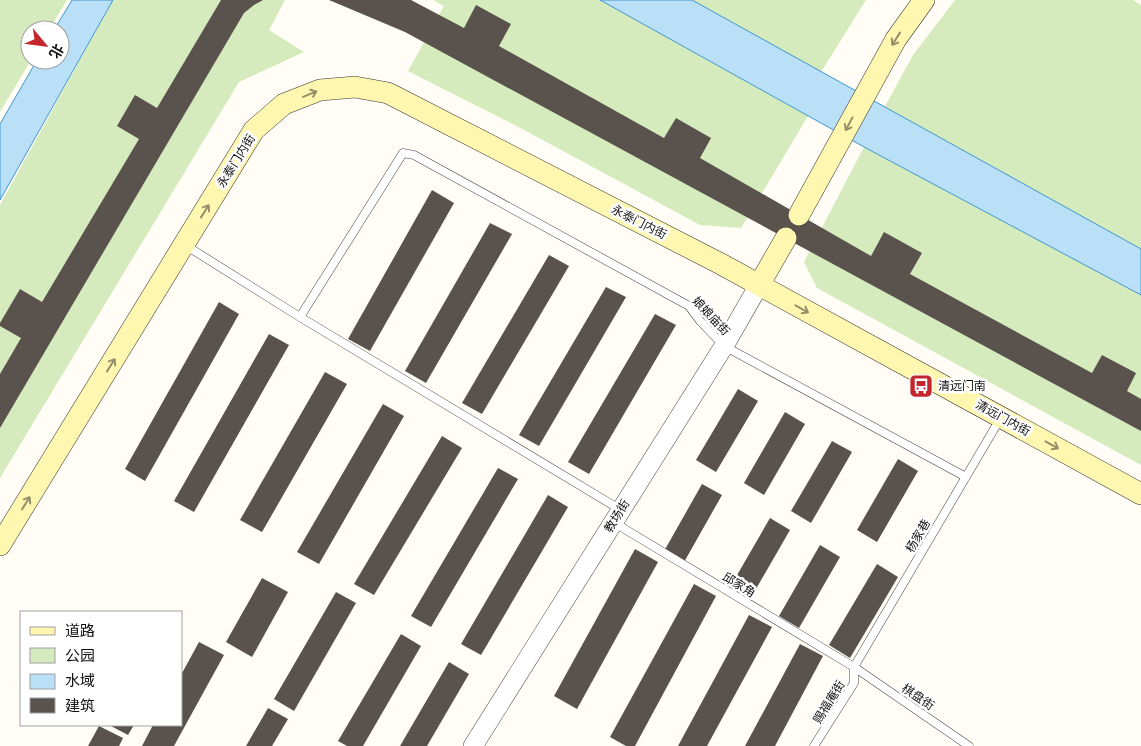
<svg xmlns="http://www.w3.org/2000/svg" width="1141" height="746" font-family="Georgia,'Noto Sans SC',serif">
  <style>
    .green { fill: #d5ebbd }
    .water { fill: #b9e0f7; stroke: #3f96cf }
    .building { fill: #5a524d }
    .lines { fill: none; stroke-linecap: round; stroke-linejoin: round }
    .service-casing { stroke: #444; stroke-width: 9 }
    .tertiary-casing { stroke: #444; stroke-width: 20 }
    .secondary-casing { stroke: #333; stroke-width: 22 }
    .service { stroke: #fff; stroke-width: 8 }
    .tertiary { stroke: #fff; stroke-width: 19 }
    .secondary { stroke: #fff6b0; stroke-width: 21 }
    .oneway { stroke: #948f68 }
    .labels { text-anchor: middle; stroke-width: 5; stroke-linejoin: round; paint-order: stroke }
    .street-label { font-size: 12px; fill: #111; stroke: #fff }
    .poi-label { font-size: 12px; fill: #111; stroke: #fff; text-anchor: start }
  </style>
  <rect width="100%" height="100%" fill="#fffdf5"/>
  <!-- green -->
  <g class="green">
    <path d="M 0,0 L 67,0 L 49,30 L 30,30 L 31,60 L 0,112 Z"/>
    <path d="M 113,0 L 285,0 L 269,30 L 304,52 L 239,82 L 0,478 L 0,205 Z"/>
    <path d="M 433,0 L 600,0 L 808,116 L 741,228 L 700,225 L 526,131 L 408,71 L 444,6 Z"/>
    <path d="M 692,0 L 866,0 L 821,72 Z"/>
    <path d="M 955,0 L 1133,0 L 1141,5 L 1141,249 L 884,108 L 913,55 Z"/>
    <path d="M 864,147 L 1141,295 L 1141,465 L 817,288 L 804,262 Z"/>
  </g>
  <!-- water -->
  <g class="water">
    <path d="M 72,0 L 113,0 L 0,200 L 0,124 L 37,60 L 60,60 L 60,30 L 54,30 Z"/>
    <path d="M 600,0 L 692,0 L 1141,249 L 1141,295 L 864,147 Z"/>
  </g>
  <!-- building -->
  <g class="building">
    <path d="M 221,0 L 263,0 L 254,5 L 244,13 L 0,428 L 0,374 L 21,338 L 0,326 L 0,323 L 20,289 L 42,302 L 139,139 L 117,126 L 135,95 L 157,108 Z"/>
    <path d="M 329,0 L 411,0 L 464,28 L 476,5 L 511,24 L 499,46 L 664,138 L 676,118 L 711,138 L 700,158 L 871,256 L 884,232 L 922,253 L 910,274 L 1092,373 L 1102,355 L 1136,373 L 1127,391 L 1141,399 L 1141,431 L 405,32 Z"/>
    <path d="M 432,190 L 454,203 L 370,351 L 348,339 Z"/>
    <path d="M 490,223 L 512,234 L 426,383 L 405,371 Z"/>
    <path d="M 549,255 L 569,266 L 482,414 L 462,403 Z"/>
    <path d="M 606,287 L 626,297 L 539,446 L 519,435 Z"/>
    <path d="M 219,302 L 239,314 L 145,481 L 125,469 Z"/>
    <path d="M 655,314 L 676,325 L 589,474 L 568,462 Z"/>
    <path d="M 269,334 L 289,345 L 194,512 L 174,501 Z"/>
    <path d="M 325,372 L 347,384 L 262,532 L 240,520 Z"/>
    <path d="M 738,389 L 758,401 L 716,472 L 696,460 Z"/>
    <path d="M 383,404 L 404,416 L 319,564 L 297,552 Z"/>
    <path d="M 785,412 L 805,424 L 764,495 L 744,483 Z"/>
    <path d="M 442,436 L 462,448 L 374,595 L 354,584 Z"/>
    <path d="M 832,441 L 852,452 L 811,523 L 791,511 Z"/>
    <path d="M 898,459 L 918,471 L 877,542 L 857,530 Z"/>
    <path d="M 498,468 L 518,479 L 431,627 L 411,616 Z"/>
    <path d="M 702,484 L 722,495 L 683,564 L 663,553 Z"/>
    <path d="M 548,495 L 568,507 L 481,655 L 461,644 Z"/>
    <path d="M 770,518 L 790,530 L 749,601 L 729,589 Z"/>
    <path d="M 820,545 L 840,557 L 799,628 L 779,616 Z"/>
    <path d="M 635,549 L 658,562 L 577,709 L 554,696 Z"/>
    <path d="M 877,564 L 898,577 L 850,658 L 829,645 Z"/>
    <path d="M 262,578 L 288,592 L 252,657 L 226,642 Z"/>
    <path d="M 694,584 L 716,596 L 635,746 L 626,746 L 610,737 Z"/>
    <path d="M 336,592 L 356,603 L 294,711 L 274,699 Z"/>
    <path d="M 749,615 L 772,627 L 707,746 L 678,746 Z"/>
    <path d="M 401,634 L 421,646 L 363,746 L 347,746 L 338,741 Z"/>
    <path d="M 199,642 L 224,655 L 174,746 L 142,746 L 153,725 L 181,725 L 181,675 Z"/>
    <path d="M 800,644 L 823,656 L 775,746 L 745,746 Z"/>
    <path d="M 449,662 L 469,674 L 427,746 L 400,746 Z"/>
    <path d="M 268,708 L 288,719 L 272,746 L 246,746 Z"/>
    <path d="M 109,725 L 134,725 L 128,735 Z"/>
    <path d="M 99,726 L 123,738 L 119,746 L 88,746 Z"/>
  </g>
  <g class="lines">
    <!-- service casing -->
    <g class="service-casing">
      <g id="service">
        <path d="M 185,245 L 300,317 L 621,510"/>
        <path d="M 300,317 L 403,153 L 414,155 L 689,306 L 700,321 L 724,346 L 966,477"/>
        <path d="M 613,522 L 854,667 L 969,746"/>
        <path d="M 854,667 L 1000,419"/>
        <path d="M 814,746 L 854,683 L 854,667"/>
      </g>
    </g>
    <!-- tertiary casing -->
    <g class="tertiary-casing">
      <path id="tertiary" d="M 473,746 L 724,346 L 759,285"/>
    </g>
    <!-- secondary casing -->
    <g class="secondary-casing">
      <g id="secondary">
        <path d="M 799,215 L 896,39 L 924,0"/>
        <path d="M 759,285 L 786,238"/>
        <path d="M 0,545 L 254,130 L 284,104 L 320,90 L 355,87 L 388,93 L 721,264 L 1141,494"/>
      </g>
    </g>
    <!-- service -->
    <use href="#service" class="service"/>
    <!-- tertiary -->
    <use href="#tertiary" class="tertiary"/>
    <!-- secondary -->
    <use href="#secondary" class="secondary"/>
  </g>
  <!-- one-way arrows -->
  <defs><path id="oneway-shaft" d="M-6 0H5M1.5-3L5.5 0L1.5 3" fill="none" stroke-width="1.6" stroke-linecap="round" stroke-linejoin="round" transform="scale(1.25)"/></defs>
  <g class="oneway">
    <use href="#oneway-shaft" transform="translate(896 39) rotate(122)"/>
    <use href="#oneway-shaft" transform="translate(310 94) rotate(-22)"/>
    <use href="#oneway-shaft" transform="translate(849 124) rotate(118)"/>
    <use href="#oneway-shaft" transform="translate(205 211) rotate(-58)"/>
    <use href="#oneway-shaft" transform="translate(802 309) rotate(29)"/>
    <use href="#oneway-shaft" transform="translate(111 365) rotate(-58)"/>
    <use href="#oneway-shaft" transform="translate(1052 445) rotate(29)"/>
    <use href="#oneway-shaft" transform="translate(26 503) rotate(-58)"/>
  </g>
  <!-- icons -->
  <defs>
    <g id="bus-square" transform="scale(1.25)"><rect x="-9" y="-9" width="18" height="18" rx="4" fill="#c4262e" stroke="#fff"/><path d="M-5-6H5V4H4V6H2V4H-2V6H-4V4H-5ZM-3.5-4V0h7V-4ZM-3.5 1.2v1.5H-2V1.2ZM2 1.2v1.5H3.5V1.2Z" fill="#fff"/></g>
  </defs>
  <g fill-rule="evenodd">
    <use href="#bus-square" x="921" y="386"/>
  </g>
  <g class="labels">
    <!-- street labels -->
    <g class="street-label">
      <text transform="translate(236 161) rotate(-58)" y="4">永泰门内街</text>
      <text transform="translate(639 222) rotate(27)" y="4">永泰门内街</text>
      <text transform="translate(711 316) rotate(47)" y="4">娘娘庙街</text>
      <text transform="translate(1003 418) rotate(29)" y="4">清远门内街</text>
      <text transform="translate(617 516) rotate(-58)" y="4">教场街</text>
      <text transform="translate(918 536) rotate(-60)" y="4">杨家巷</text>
      <text transform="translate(739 585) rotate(31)" y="4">邱家角</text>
      <text transform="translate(918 697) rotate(34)" y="4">棋盘街</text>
      <text transform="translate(829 702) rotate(-58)" y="4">赐福庵街</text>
    </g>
    <!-- poi labels -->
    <g class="poi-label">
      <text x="938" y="390">清远门南</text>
    </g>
  </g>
  <!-- legend -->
  <rect x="20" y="611" width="162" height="115" fill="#ffffff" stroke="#a0a0a0"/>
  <rect x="30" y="627" width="25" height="8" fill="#fff6b0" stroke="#a0a0a0"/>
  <text x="65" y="636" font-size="15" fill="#111111">道路</text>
  <rect x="30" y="648" width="25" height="15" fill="#d5ebbd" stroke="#a0a0a0"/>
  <text x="65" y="661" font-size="15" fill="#111111">公园</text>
  <rect x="30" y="674" width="25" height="15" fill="#b9e0f7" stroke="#a0a0a0"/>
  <text x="65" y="686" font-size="15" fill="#111111">水域</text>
  <rect x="30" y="698" width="25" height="15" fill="#5a524d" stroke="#a0a0a0"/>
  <text x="65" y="711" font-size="15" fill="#111111">建筑</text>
  <!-- north arrow -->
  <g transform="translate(45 45) rotate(119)"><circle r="24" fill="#ffffff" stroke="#a0a0a0"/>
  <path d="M0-4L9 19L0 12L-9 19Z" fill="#c4262e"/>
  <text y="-8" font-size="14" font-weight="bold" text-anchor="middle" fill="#111111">北</text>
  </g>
</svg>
